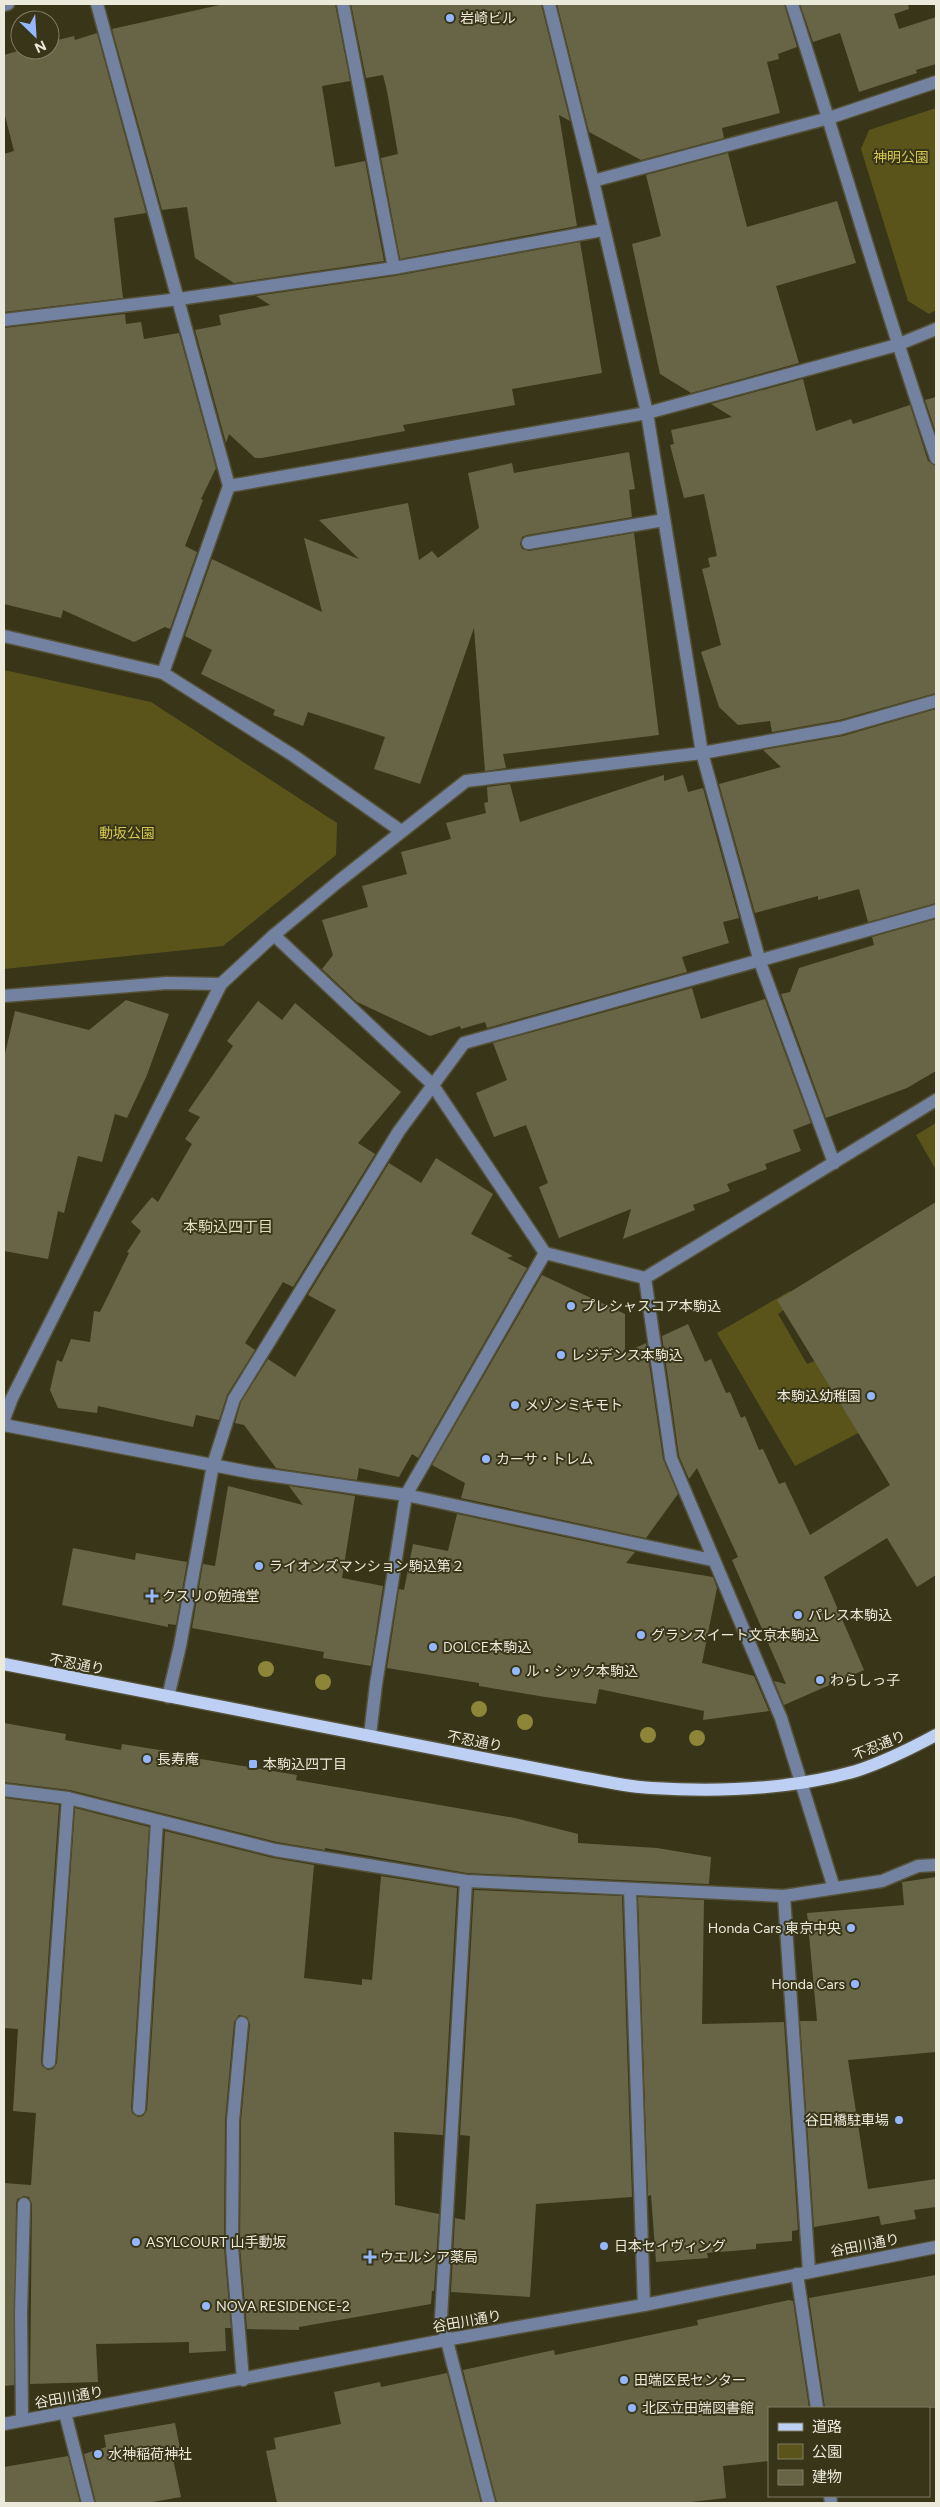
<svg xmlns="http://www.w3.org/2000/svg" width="940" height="2507" font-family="Figtree,'Noto Sans JP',sans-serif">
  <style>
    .green { fill: #5a541b }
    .building { fill: #686547 }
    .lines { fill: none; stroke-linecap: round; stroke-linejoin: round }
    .minor-casing { stroke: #555238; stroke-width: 15 }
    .major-casing { stroke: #555238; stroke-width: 15 }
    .minor { stroke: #7382a0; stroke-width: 12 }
    .major { stroke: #bdd0f4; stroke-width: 12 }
    .tree { fill: #8d8538 }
    .poi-dot { fill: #94b7fd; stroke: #383519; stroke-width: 2 }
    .labels { text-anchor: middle; stroke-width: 4; stroke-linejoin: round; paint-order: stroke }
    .poi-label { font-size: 14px; fill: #ebe9d9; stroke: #383519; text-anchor: start }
    .park-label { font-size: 14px; fill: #d3c751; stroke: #383519 }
    .street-label { font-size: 14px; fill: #ebe9d9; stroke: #383519 }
    .neighbourhood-label { font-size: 15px; fill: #e1dfbd; stroke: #383519 }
  </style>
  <rect width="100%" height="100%" fill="#383519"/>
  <!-- green -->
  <g class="green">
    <path d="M 936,108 L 936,310 L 929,314 L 908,301 L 861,149 L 869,130 Z"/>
    <path d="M 4,670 L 151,702 L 337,823 L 336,855 L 223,946 L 4,969 Z"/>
    <path d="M 936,1123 L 936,1170 L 916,1135 Z"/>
    <path d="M 790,1291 L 796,1302 L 778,1314 L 807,1364 L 825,1357 L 866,1429 L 795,1466 L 717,1333 Z"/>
  </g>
  <!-- building -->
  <g class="building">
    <path d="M 224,4 L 335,4 L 350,81 L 322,86 L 335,167 L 365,161 L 384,261 L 234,283 L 195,258 L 187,207 L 162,210 L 112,29 Z"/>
    <path d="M 351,4 L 541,4 L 570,121 L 559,115 L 577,226 L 400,259 L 381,158 L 398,154 L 387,91 L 383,75 L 366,78 Z"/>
    <path d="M 557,4 L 784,4 L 797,47 L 778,54 L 779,59 L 767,62 L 780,113 L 722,128 L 724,138 L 641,160 L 589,132 Z"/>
    <path d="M 800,4 L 908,4 L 909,9 L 894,14 L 899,29 L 936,17 L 936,64 L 916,70 L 917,73 L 859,92 L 840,33 L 813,42 Z"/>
    <path d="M 97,33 L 146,213 L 114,218 L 123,298 L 4,312 L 4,154 L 14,151 L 4,112 L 4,55 L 21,50 L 50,50 L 50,42 L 74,36 L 75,40 Z"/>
    <path d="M 728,153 L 747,227 L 837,201 L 856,263 L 776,286 L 799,363 L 691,393 L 660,374 L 632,244 L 661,236 L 646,175 Z"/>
    <path d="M 580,242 L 602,373 L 512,389 L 515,405 L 403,425 L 405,431 L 262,458 L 255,458 L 229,434 L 226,443 L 195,330 L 221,325 L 219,315 L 270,305 L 256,296 L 395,276 Z"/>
    <path d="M 125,314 L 126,324 L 141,322 L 144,339 L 179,333 L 216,468 L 201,499 L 203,500 L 185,546 L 197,552 L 170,629 L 165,627 L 134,642 L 63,610 L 61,618 L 4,604 L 4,328 Z"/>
    <path d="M 803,379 L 816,431 L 851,419 L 853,424 L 910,405 L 928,461 L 936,466 L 936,693 L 839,720 L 772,732 L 770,721 L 738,725 L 719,707 L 701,652 L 721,645 L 702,569 L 710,567 L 708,558 L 717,556 L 704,494 L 684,498 L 670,445 L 674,444 L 671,430 L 732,417 L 711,404 Z"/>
    <path d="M 936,397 L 936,433 L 925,400 Z"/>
    <path d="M 629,452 L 635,489 L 629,490 L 632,517 L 527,535 L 522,537 L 520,544 L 522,549 L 529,551 L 634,533 L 659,735 L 503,754 L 506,768 L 485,771 L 474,628 L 420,784 L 374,769 L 385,737 L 308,712 L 303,726 L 273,715 L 275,710 L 201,674 L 212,650 L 185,636 L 212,559 L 322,612 L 304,538 L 359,559 L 319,520 L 408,503 L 419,560 L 432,551 L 438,558 L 479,528 L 468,473 L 512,463 L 514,473 Z"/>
    <path d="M 936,709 L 936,903 L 868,922 L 859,889 L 818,900 L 818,896 L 755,913 L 719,784 L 781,767 L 763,750 L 843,736 Z"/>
    <path d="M 664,775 L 664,781 L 683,775 L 688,792 L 703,788 L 739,918 L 723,922 L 729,943 L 682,957 L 687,972 L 487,1028 L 485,1022 L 461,1029 L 460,1026 L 430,1036 L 357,1002 L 322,969 L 333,955 L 322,920 L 368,907 L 362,886 L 407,874 L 401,852 L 451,839 L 446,823 L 486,813 L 484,803 L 488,802 L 487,787 L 510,784 L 520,822 Z"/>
    <path d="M 936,919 L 936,1071 L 907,1088 L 826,1118 L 781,994 L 790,992 L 799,968 L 874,945 L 872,937 Z"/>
    <path d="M 692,988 L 701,1019 L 765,999 L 811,1123 L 793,1130 L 801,1151 L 765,1164 L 767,1169 L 727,1184 L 730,1191 L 693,1205 L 695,1210 L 623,1239 L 631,1209 L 559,1238 L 539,1187 L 548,1183 L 526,1125 L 494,1137 L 476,1093 L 507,1080 L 493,1043 Z"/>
    <path d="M 126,1000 L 169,1014 L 147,1075 L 127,1118 L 115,1114 L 102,1162 L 78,1156 L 64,1213 L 58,1211 L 48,1259 L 4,1251 L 4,1058 L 15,1011 L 89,1030 Z"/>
    <path d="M 258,1001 L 282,1020 L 295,1003 L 401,1092 L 358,1143 L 375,1154 L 293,1287 L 283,1282 L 245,1343 L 255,1350 L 227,1395 L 219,1420 L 196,1415 L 193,1427 L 98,1406 L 97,1413 L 58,1408 L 50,1390 L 57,1360 L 62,1362 L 71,1339 L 90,1342 L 94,1311 L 100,1312 L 129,1253 L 127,1252 L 141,1231 L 131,1222 L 152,1197 L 158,1202 L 192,1144 L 185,1139 L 200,1117 L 188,1111 L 233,1046 L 227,1041 Z"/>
    <path d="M 436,1158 L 493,1194 L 471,1234 L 513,1256 L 507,1258 L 527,1268 L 418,1458 L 412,1454 L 399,1477 L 359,1468 L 357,1480 L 276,1468 L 244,1425 L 235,1423 L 241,1402 L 268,1359 L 295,1377 L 336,1310 L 308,1295 L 389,1163 L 421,1183 Z"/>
    <path d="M 936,1202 L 936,1575 L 917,1587 L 887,1538 L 824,1577 L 864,1670 L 784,1705 L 774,1681 L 786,1684 L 732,1560 L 738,1557 L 697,1468 L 689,1479 L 679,1456 L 662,1336 L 688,1324 L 705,1362 L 711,1359 L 726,1393 L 730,1392 L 741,1418 L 745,1416 L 759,1450 L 763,1449 L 779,1484 L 785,1482 L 810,1535 L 890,1485 L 777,1300 Z"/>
    <path d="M 542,1275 L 625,1314 L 625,1353 L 646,1343 L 663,1459 L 678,1494 L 646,1538 L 461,1498 L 465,1483 L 432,1465 Z"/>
    <path d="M 228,1486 L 303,1505 L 289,1486 L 355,1496 L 342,1578 L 383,1586 L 371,1666 L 323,1658 L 324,1652 L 192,1628 L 203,1564 L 215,1566 Z"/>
    <path d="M 457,1514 L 635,1552 L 626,1563 L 713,1577 L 717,1588 L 702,1663 L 754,1676 L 769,1711 L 703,1720 L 704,1711 L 599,1689 L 596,1704 L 545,1697 L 479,1686 L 479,1683 L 387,1668 L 399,1589 L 404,1590 L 413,1544 L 448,1551 Z"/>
    <path d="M 73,1548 L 135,1560 L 136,1553 L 187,1562 L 176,1625 L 168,1624 L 168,1627 L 62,1605 Z"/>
    <path d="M 4,1723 L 66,1734 L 65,1740 L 121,1750 L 122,1744 L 184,1754 L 183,1756 L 297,1775 L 296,1780 L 515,1818 L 578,1834 L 578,1843 L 657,1848 L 711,1857 L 709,1884 L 467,1873 L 325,1848 L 325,1850 L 277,1842 L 70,1790 L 4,1782 Z"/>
    <path d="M 4,1798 L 59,1805 L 41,2061 L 42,2066 L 48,2070 L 53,2069 L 57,2063 L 75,1808 L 149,1827 L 131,2108 L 132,2113 L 138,2117 L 143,2116 L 147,2110 L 165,1831 L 273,1858 L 314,1865 L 304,1978 L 362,1985 L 362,1979 L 372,1980 L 381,1876 L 457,1888 L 443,2135 L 394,2132 L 395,2205 L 439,2214 L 434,2291 L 432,2291 L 431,2304 L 299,2327 L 299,2330 L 247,2329 L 240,2247 L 241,2121 L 250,2024 L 247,2017 L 239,2015 L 234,2022 L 225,2121 L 224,2247 L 231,2328 L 225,2328 L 226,2351 L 189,2353 L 189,2342 L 96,2344 L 98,2382 L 30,2384 L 32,2204 L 29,2197 L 24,2196 L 17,2199 L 16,2204 L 14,2385 L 4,2386 L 4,2183 L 31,2185 L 36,2113 L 13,2111 L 18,2029 L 4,2028 Z"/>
    <path d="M 936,1877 L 936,2052 L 848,2060 L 868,2189 L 936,2179 L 936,2207 L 914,2210 L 916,2219 L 881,2225 L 879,2216 L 814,2227 L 800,2021 L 817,2021 L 807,1913 L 904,1905 L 902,1882 Z"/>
    <path d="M 474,1890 L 622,1896 L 632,2197 L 536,2204 L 530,2297 L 451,2292 L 455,2218 L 465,2220 L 470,2136 L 460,2135 Z"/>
    <path d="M 638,1897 L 704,1900 L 702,2024 L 784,2022 L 798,2230 L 792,2231 L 792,2241 L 756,2244 L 756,2249 L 707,2253 L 708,2258 L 656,2262 L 651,2195 L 648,2196 Z"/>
    <path d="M 936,2275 L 936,2408 L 825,2408 L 809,2298 Z"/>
    <path d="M 789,2300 L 793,2301 L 809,2408 L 769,2408 L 769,2461 L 723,2466 L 726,2498 L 682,2503 L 497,2503 L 463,2370 L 554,2350 L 555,2355 L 698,2325 L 697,2320 Z"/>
    <path d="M 447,2373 L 481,2503 L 277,2503 L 266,2451 L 276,2449 L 274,2438 L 341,2424 L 334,2392 L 380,2382 L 381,2387 Z"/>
    <path d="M 175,2423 L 181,2453 L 172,2454 L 181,2497 L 147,2503 L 96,2503 L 84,2454 L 106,2447 L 104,2435 Z"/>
    <path d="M 68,2456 L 80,2503 L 4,2503 L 4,2467 Z"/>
  </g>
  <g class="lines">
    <!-- minor casing -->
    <g class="minor-casing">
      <g id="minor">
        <path d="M 97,4 L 229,486 L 163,673"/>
        <path d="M 343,4 L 394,268"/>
        <path d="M 549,4 L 593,181 L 647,413 L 702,753 L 760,962 L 834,1163"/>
        <path d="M 792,4 C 841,155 884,308 936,458"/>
        <path d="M 4,5 L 8,4"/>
        <path d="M 593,181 L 829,118 L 936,82"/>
        <path d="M 4,320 L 179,299 L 394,268 L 603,230"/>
        <path d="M 229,486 L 647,413 L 897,345 L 936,329"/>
        <path d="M 528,543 L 664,520"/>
        <path d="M 4,636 L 163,673 L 294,756 L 401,831"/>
        <path d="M 274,935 L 432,1084 L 545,1253 L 645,1278 L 936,1100"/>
        <path d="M 4,996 L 167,983 L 221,984"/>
        <path d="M 645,1278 L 671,1458 L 781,1718 L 834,1888"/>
        <path d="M 4,1419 L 12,1398 L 221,984 L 274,935 L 339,881 L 466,781 L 702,753 L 841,728 L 936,701"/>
        <path d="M 4,1425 L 254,1473 L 406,1495 L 712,1560"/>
        <path d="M 168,1697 L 180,1646 L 213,1465 L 234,1399 L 399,1131 L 464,1043 L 936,911"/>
        <path d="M 370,1735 L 376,1684 L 406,1495 L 545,1253"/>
        <path d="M 4,1790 L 68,1798 L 275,1850 L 466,1881 L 784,1896 L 882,1881 L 918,1866 L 936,1865"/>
        <path d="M 466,1881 L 441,2318 L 489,2503"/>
        <path d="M 630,1889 L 644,2305"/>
        <path d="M 784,1896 L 809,2271"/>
        <path d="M 242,2023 L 233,2121 L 232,2247 L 243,2380"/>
        <path d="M 49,2062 L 68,1798"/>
        <path d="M 139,2109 L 157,1821"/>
        <path d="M 797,2274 L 817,2408"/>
        <path d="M 65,2413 L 88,2503"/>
        <path d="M 22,2420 L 21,2313 L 24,2204"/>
        <path d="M 4,2424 L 445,2340 L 644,2305 L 936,2247"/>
        <path d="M 830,2496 L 831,2503"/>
      </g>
    </g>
    <!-- major casing -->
    <g class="major-casing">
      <path id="major" d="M 4,1664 L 580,1777 C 604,1781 628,1787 652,1788 C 718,1792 793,1789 856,1771 C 884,1762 910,1749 936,1735"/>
    </g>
    <!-- minor -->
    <use href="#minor" class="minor"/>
    <!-- major -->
    <use href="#major" class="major"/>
  </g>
  <!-- trees -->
  <g class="tree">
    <circle cx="266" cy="1669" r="8"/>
    <circle cx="323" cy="1682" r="8"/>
    <circle cx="479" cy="1709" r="8"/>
    <circle cx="525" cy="1722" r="8"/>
    <circle cx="648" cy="1735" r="8"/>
    <circle cx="697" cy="1738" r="8"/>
  </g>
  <!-- markers -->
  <g class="poi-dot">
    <circle cx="450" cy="18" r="5"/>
    <circle cx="571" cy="1306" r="5"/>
    <circle cx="561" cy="1355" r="5"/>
    <circle cx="871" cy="1396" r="5"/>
    <circle cx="515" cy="1405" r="5"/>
    <circle cx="486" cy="1459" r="5"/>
    <circle cx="259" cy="1566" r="5"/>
    <path d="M149.5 1588.5h5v5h5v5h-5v5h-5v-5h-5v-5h5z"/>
    <circle cx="798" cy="1615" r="5"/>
    <circle cx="641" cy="1635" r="5"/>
    <circle cx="433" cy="1647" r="5"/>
    <circle cx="516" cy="1671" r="5"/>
    <circle cx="820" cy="1680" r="5"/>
    <circle cx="147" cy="1759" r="5"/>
    <rect x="248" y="1759" width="10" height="10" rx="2.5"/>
    <circle cx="851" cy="1928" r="5"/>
    <circle cx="855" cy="1984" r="5"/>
    <circle cx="899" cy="2120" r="5"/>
    <circle cx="136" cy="2242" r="5"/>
    <circle cx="604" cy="2246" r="5"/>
    <path d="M367.5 2249.5h5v5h5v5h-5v5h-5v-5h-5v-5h5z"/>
    <circle cx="206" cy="2306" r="5"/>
    <circle cx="624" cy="2380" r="5"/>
    <circle cx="632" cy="2408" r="5"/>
    <circle cx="98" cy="2454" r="5"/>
  </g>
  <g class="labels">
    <!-- poi labels -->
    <g class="poi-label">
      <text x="460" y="23">岩崎ビル</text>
      <text x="581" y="1311">プレシャスコア本駒込</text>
      <text x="571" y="1360">レジデンス本駒込</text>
      <text x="861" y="1401" text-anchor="end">本駒込幼稚園</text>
      <text x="525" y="1410">メゾンミキモト</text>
      <text x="496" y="1464">カーサ・トレム</text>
      <text x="269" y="1571">ライオンズマンション駒込第２</text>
      <text x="162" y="1601">クスリの勉強堂</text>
      <text x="808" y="1620">パレス本駒込</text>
      <text x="651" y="1640">グランスイート文京本駒込</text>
      <text x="443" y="1652">DOLCE本駒込</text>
      <text x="526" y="1676">ル・シック本駒込</text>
      <text x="830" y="1685">わらしっ子</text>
      <text x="157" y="1764">長寿庵</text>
      <text x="263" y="1769">本駒込四丁目</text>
      <text x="841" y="1933" text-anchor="end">Honda Cars 東京中央</text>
      <text x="845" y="1989" text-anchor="end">Honda Cars</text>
      <text x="889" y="2125" text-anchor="end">谷田橋駐車場</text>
      <text x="146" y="2247">ASYLCOURT 山手動坂</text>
      <text x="614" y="2251">日本セイヴィング</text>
      <text x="380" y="2262">ウエルシア薬局</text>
      <text x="216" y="2311">NOVA RESIDENCE-2</text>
      <text x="634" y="2385">田端区民センター</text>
      <text x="642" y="2413">北区立田端図書館</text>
      <text x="108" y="2459">水神稲荷神社</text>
    </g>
    <!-- park labels -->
    <g class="park-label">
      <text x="901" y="162">神明公園</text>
      <text x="127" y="838">動坂公園</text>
    </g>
    <!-- street labels -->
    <g class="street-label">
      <text transform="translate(77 1664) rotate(11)" y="5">不忍通り</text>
      <text transform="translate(475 1741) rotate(11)" y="5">不忍通り</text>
      <text transform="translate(879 1745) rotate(-22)" y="5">不忍通り</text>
      <text transform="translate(865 2245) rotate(-11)" y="5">谷田川通り</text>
      <text transform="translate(467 2321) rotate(-10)" y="5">谷田川通り</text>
      <text transform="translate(69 2397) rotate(-10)" y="5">谷田川通り</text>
    </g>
    <!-- neighbourhood labels -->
    <g class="neighbourhood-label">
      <text x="228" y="1232">本駒込四丁目</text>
    </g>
  </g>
  <!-- border -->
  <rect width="940" height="2507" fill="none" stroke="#ebe9d9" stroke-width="10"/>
  <!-- legend -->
  <rect x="768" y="2407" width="162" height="90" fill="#383519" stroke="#807d66"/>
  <rect x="778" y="2423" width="25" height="8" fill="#bdd0f4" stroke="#807d66"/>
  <text x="812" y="2432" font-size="15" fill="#ebe9d9">道路</text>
  <rect x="778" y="2444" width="25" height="15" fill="#5a541b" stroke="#807d66"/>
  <text x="812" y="2457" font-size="15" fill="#ebe9d9">公園</text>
  <rect x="778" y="2470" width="25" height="15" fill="#686547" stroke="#807d66"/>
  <text x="812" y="2482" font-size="15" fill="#ebe9d9">建物</text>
  <!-- north arrow -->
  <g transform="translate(35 35) rotate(155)"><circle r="24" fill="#383519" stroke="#807d66"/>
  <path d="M0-4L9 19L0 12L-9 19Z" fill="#94b7fd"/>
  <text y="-8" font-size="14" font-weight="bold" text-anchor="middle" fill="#ebe9d9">N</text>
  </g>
</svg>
